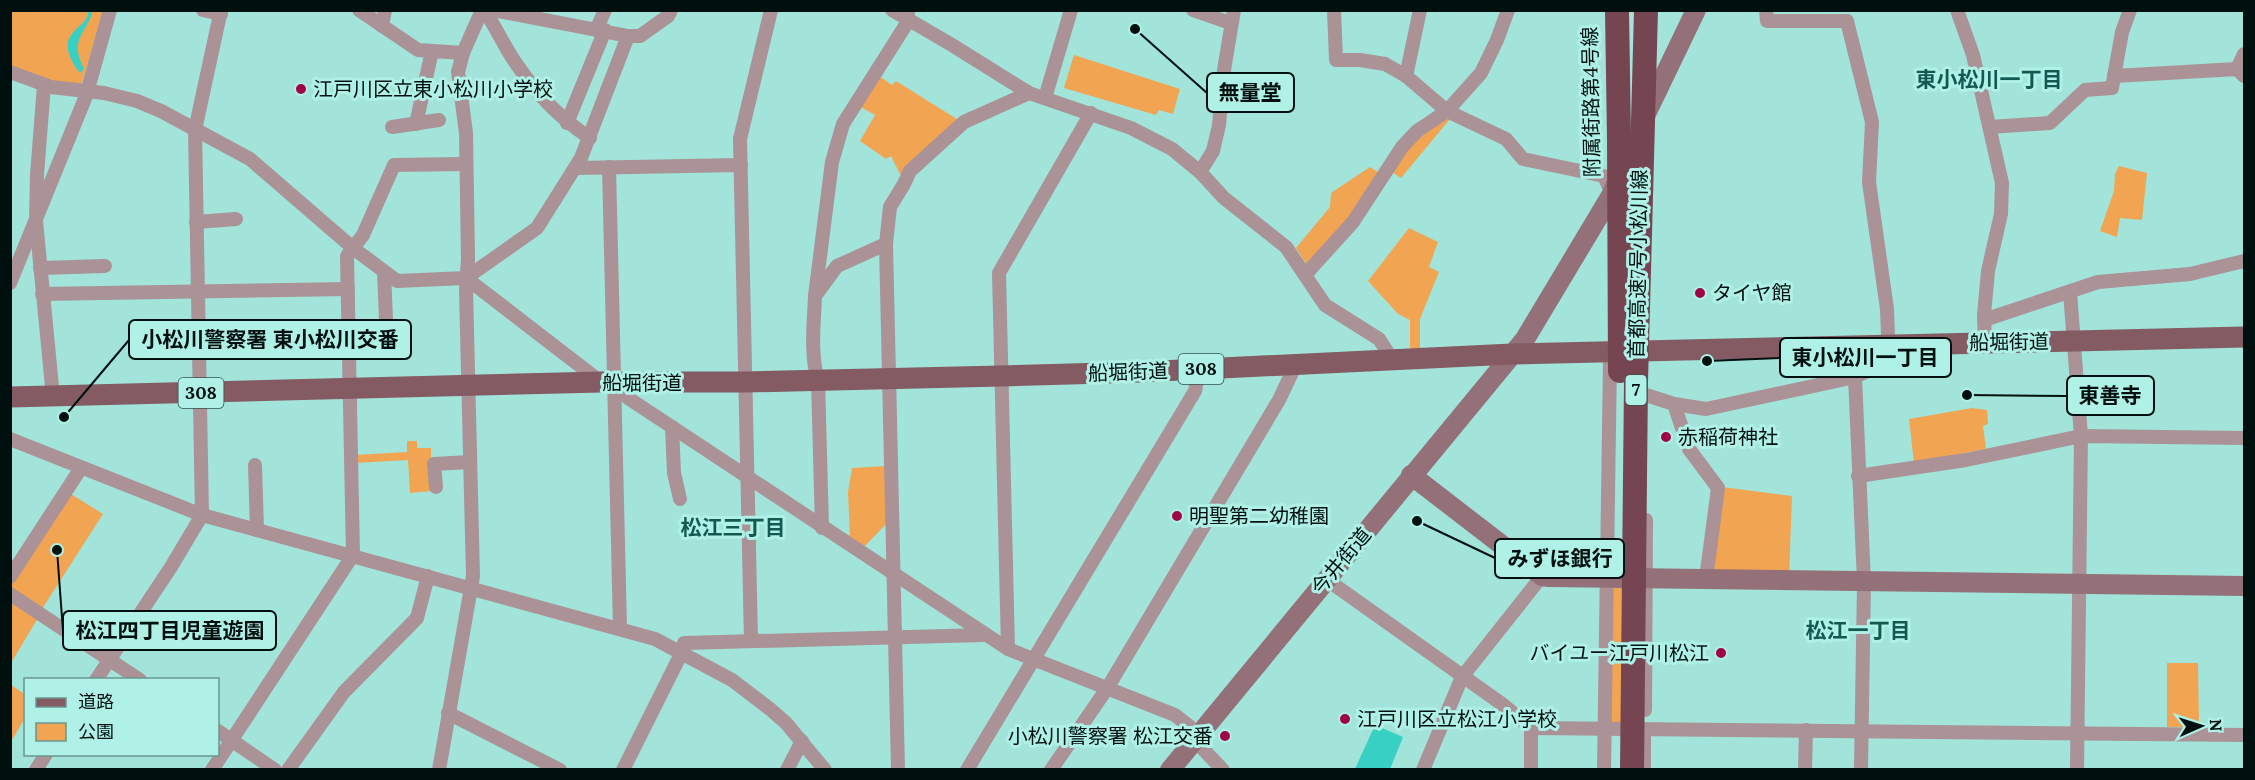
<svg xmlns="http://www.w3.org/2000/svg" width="2255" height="780" font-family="Lora,'Noto Sans JP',serif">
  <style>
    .green { fill: #f1a553 }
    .water { fill: #38d0c3 }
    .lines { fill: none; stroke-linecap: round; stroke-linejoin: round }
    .street { stroke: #aa9296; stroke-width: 14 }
    .secondary { stroke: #947178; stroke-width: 20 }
    .primary { stroke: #845a63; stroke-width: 21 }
    .highway-bridge { stroke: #754651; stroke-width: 24 }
    .poi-dot { fill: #9f0447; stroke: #aff0e7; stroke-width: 2 }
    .labels { text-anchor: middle; stroke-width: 6; stroke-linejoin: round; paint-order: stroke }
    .shield { fill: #aff0e7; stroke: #34534f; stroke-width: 1.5 }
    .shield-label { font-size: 18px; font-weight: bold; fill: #00100e }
    .poi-label { font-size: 20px; fill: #00100e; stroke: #aff0e7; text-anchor: start }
    .street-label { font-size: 20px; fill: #00100e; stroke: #aff0e7 }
    .neighbourhood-label { font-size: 21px; font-weight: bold; fill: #135851; stroke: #aff0e7 }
    .leader { fill: none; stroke: #00100e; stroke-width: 2 }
    .callout-dot { fill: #00100e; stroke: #aff0e7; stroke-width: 2 }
    .callout { fill: #aff0e7; stroke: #00100e; stroke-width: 2 }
    .callout-label { font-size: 21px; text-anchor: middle; font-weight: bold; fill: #00100e }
  </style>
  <rect width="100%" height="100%" fill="#a2e3da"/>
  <!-- green -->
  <g class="green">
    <path d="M 10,11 L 103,11 L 81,86 L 48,81 L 11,66 Z"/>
    <path d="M 1074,55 L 1180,89 L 1173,114 L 1159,110 L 1156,115 L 1064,88 Z"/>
    <path d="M 879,76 L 892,85 L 896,81 L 960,121 L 908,170 L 900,174 L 891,156 L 886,159 L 860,141 L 875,115 L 859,106 Z"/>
    <path d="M 1445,116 L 1450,119 L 1401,178 L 1392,172 L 1406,148 Z"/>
    <path d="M 2119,166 L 2147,173 L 2142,220 L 2120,218 L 2117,237 L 2100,231 L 2114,191 L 2115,174 Z"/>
    <path d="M 1370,167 L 1379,173 L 1348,220 L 1307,265 L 1296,248 L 1330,207 L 1331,193 Z"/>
    <path d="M 1409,228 L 1438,242 L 1429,267 L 1439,272 L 1420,319 L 1420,353 L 1410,354 L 1410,320 L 1398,314 L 1368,281 Z"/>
    <path d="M 1972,408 L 1987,410 L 1988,424 L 1983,426 L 1986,449 L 1914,463 L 1909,419 Z"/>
    <path d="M 407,441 L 417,441 L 417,448 L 431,448 L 432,491 L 410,493 L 408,460 L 355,463 L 355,455 L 407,452 Z"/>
    <path d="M 886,466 L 887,523 L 862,549 L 850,540 L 848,492 L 852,468 Z"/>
    <path d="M 1722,487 L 1792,496 L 1789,578 L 1710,577 Z"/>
    <path d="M 71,494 L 103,514 L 42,609 L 11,589 L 10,586 Z"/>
    <path d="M 1611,581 L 1643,582 L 1641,725 L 1608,724 Z"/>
    <path d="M 11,602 L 38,618 L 11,663 Z"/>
    <path d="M 2167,663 L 2198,663 L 2199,727 L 2167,727 Z"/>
    <path d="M 11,685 L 26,695 L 25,718 L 12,740 Z"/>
  </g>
  <!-- water -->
  <g class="water">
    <path d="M 88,11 L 91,11 L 92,15 C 81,38 71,42 84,69 L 80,73 C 48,30 89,31 88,11 Z"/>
    <path d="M 1375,725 L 1403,737 L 1390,769 L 1355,769 Z"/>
  </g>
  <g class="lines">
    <!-- street -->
    <g class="street">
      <path d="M 203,10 L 221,14"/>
      <path d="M 359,10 L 418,50 L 463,53"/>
      <path d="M 484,10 C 496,27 504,46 515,62 C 537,94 558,117 590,138"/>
      <path d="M 493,10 L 628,36"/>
      <path d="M 892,10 L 952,45 L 1029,93 L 1131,128 L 1172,149 L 1200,172 L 1224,198 L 1286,247 L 1325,305 L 1379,339 L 1392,359"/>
      <path d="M 1193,10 L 1230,23"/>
      <path d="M 1334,10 L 1336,60 L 1360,60 L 1385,64 L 1406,76 L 1447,111 L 1506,139 L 1523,159 L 1604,176 L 1612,194"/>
      <path d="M 1766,10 L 1767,21 L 1847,21 L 1872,122 L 1869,182 L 1887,309 L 1889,361 L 1855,377 L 1864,582 L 1861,770"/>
      <path d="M 1957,10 L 1973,55 L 2002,183 L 2001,214 L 1988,271 L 1984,315 L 1985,343"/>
      <path d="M 382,26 L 385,10"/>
      <path d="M 597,28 L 605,10"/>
      <path d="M 2237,69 L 2244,54"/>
      <path d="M 10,72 L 51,87 L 104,93 L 137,101 L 161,111 L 250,159 L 353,248 L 397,281 L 466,278 L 601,382"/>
      <path d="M 1406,76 L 1420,10"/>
      <path d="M 2114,76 L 2237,69 L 2244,76"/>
      <path d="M 44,85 L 37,175 L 36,221 L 53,397"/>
      <path d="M 1045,98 L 1071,10"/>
      <path d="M 567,123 L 605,30"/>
      <path d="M 416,124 L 432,51"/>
      <path d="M 392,127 L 439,120"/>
      <path d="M 1990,127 L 2050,123 L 2085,90 L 2112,88 L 2122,32 L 2130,10"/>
      <path d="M 609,167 L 620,628"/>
      <path d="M 576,168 L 741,165"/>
      <path d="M 1200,172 L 1213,151 L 1219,125 L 1224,70 L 1234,10"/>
      <path d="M 196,222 L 236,219"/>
      <path d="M 40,268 L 105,266"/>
      <path d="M 384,272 L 386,319"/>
      <path d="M 1305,275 L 1353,222 L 1402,147 L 1417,131 L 1447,111 L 1481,73 L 1497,40 L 1508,10"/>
      <path d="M 466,278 L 537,228 L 581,158 L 628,36 L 640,36 L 668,16 L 671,10"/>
      <path d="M 10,283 L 86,96 L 110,10"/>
      <path d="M 2070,292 L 2081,436 L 2077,770"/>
      <path d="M 42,294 L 348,289"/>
      <path d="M 815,296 L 837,266 L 886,244"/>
      <path d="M 1984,320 L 2098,282 L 2190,274 L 2244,261"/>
      <path d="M 614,383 L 628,398 L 1008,649 L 1175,715 L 1189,726 L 1203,749 L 1223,770"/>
      <path d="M 1646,395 L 1674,404 L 1706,409 L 1855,377"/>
      <path d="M 1674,404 L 1689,449 L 1718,488 L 1706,579"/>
      <path d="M 672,427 L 674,473 L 680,499"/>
      <path d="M 10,439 L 202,515 L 655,639 L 732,680 L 770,709 L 786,723 L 825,770"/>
      <path d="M 255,465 L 257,530"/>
      <path d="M 1858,476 L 1966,460 L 2081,436 L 2244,438"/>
      <path d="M 436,487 L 434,464 L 470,462"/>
      <path d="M 822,528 L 818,380 C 810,354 814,323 815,296 L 832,162 L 843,124 L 907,23 L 908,12"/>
      <path d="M 10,577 L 81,468"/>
      <path d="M 1326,579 L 1502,704 L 1531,728 L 2244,735"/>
      <path d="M 10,594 L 140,680"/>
      <path d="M 751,640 L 740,139 L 771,10"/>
      <path d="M 1008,649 L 999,273 L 1091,113"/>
      <path d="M 96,680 L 171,567 L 202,515 L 195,130 L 221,10"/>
      <path d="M 1645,710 L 1646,520"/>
      <path d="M 448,713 L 560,770"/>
      <path d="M 218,731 L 275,770"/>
      <path d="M 36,770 L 46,754"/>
      <path d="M 212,770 L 353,555 L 347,256 L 363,235 L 394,165 L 465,164"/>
      <path d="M 288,770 L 344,692 L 417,618 L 428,576"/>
      <path d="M 439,770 L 473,576 L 466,289 L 468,259 L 466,133 L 458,72 L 463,53 L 482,10"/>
      <path d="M 623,770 L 682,652 L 684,643 L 983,635"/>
      <path d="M 787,770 L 802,741"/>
      <path d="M 898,770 L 886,244 L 890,207 L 904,184 L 910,171 L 964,122 L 1029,93"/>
      <path d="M 967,770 L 1195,391 L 1199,370"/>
      <path d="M 1051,770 L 1108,687 L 1279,400 L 1296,364"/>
      <path d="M 1423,770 L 1462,677 L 1542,576"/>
      <path d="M 1531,770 L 1531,728"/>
      <path d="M 1604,770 L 1610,360"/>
      <path d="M 1644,770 L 1644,730"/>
      <path d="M 1805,770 L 1806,730"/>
    </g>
    <!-- secondary -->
    <g class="secondary">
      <path d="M 1645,116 L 1696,10"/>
      <path d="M 1411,475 L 1542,576 L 1549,577 L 2244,586"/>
      <path d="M 1170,770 L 1525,339 L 1612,194 L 1618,179"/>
    </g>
    <!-- primary -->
    <path class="primary" d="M 10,397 L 601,382 L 746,382 L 1001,376 L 1140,372 L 1512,354 L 2244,337"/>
    <!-- highway-bridge -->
    <g class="highway-bridge">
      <path d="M 1617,10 L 1619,138 L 1620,371"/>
      <path d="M 1632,770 L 1636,382 L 1646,10"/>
    </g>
  </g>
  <!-- markers -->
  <g class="poi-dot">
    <circle cx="301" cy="89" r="6"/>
    <circle cx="1700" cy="293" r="6"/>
    <circle cx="1666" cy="437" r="6"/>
    <circle cx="1177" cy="516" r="6"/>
    <circle cx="1721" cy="653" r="6"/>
    <circle cx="1345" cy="719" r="6"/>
    <circle cx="1225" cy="736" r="6"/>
  </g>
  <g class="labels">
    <!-- shield labels -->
    <g class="shield">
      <rect x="1178.5" y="354" width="45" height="30" rx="4.5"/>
      <rect x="1625.5" y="375" width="21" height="30" rx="4.5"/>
      <rect x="178.5" y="378" width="45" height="30" rx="4.5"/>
    </g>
    <g class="shield-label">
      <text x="1201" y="375">308</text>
      <text x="1636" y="396">7</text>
      <text x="201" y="399">308</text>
    </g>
    <!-- poi labels -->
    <g class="poi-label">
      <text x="313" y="96">江戸川区立東小松川小学校</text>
      <text x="1712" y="300">タイヤ館</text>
      <text x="1678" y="444">赤稲荷神社</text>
      <text x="1189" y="523">明聖第二幼稚園</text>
      <text x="1709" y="660" text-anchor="end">バイユー江戸川松江</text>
      <text x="1357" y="726">江戸川区立松江小学校</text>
      <text x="1213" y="743" text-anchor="end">小松川警察署 松江交番</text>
    </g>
    <!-- street labels -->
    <g class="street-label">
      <text transform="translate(1591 102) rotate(-91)" y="7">附属街路第4号線</text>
      <text transform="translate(1638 264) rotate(-89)" y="7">首都高速7号小松川線</text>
      <text transform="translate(2009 342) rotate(-1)" y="7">船堀街道</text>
      <text transform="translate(1128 372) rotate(-2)" y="7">船堀街道</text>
      <text x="642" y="390">船堀街道</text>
      <text transform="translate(1341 561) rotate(-50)" y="7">今井街道</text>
    </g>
    <!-- neighbourhood labels -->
    <g class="neighbourhood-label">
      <text x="1989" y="87">東小松川一丁目</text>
      <text x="733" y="535">松江三丁目</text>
      <text x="1858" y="638">松江一丁目</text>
    </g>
  </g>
  <!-- callouts -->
  <path class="leader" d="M1135 29L1207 93M64 417L129 340M1707 361L1780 358M1967 395L2067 396M1417 521L1495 558M57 550L63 631"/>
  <g class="callout-dot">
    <circle cx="1135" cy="29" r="6"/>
    <circle cx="64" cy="417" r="6"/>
    <circle cx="1707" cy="361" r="6"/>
    <circle cx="1967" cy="395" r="6"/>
    <circle cx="1417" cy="521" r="6"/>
    <circle cx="57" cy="550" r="6"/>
  </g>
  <g class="callout">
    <rect x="1207" y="73" width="87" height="39" rx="6"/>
    <rect x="129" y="320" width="282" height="39" rx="6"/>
    <rect x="1780" y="338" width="171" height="39" rx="6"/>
    <rect x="2067" y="376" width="87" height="39" rx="6"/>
    <rect x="1495" y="539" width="129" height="39" rx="6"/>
    <rect x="63" y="611" width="213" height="39" rx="6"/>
  </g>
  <g class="callout-label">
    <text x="1250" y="100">無量堂</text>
    <text x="270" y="347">小松川警察署 東小松川交番</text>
    <text x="1865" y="365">東小松川一丁目</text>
    <text x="2110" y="403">東善寺</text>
    <text x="1560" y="566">みずほ銀行</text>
    <text x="170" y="638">松江四丁目児童遊園</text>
  </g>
  <!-- border -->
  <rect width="2255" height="780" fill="none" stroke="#00100e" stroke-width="24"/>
  <!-- legend -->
  <rect x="24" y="678" width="195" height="78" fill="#aff0e7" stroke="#699690" stroke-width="1.5"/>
  <rect x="36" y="698" width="30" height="9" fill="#845a63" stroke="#699690" stroke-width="1.5"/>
  <text x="78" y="708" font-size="18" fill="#00100e">道路</text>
  <rect x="36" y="723" width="30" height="18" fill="#f1a553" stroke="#699690" stroke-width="1.5"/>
  <text x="78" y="738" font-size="18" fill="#00100e">公園</text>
  <!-- north arrow -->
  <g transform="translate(2201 726) rotate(87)" stroke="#aff0e7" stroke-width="4.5" paint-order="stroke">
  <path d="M0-4.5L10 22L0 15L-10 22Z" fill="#00100e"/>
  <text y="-9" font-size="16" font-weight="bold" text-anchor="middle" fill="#00100e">N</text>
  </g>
</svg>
